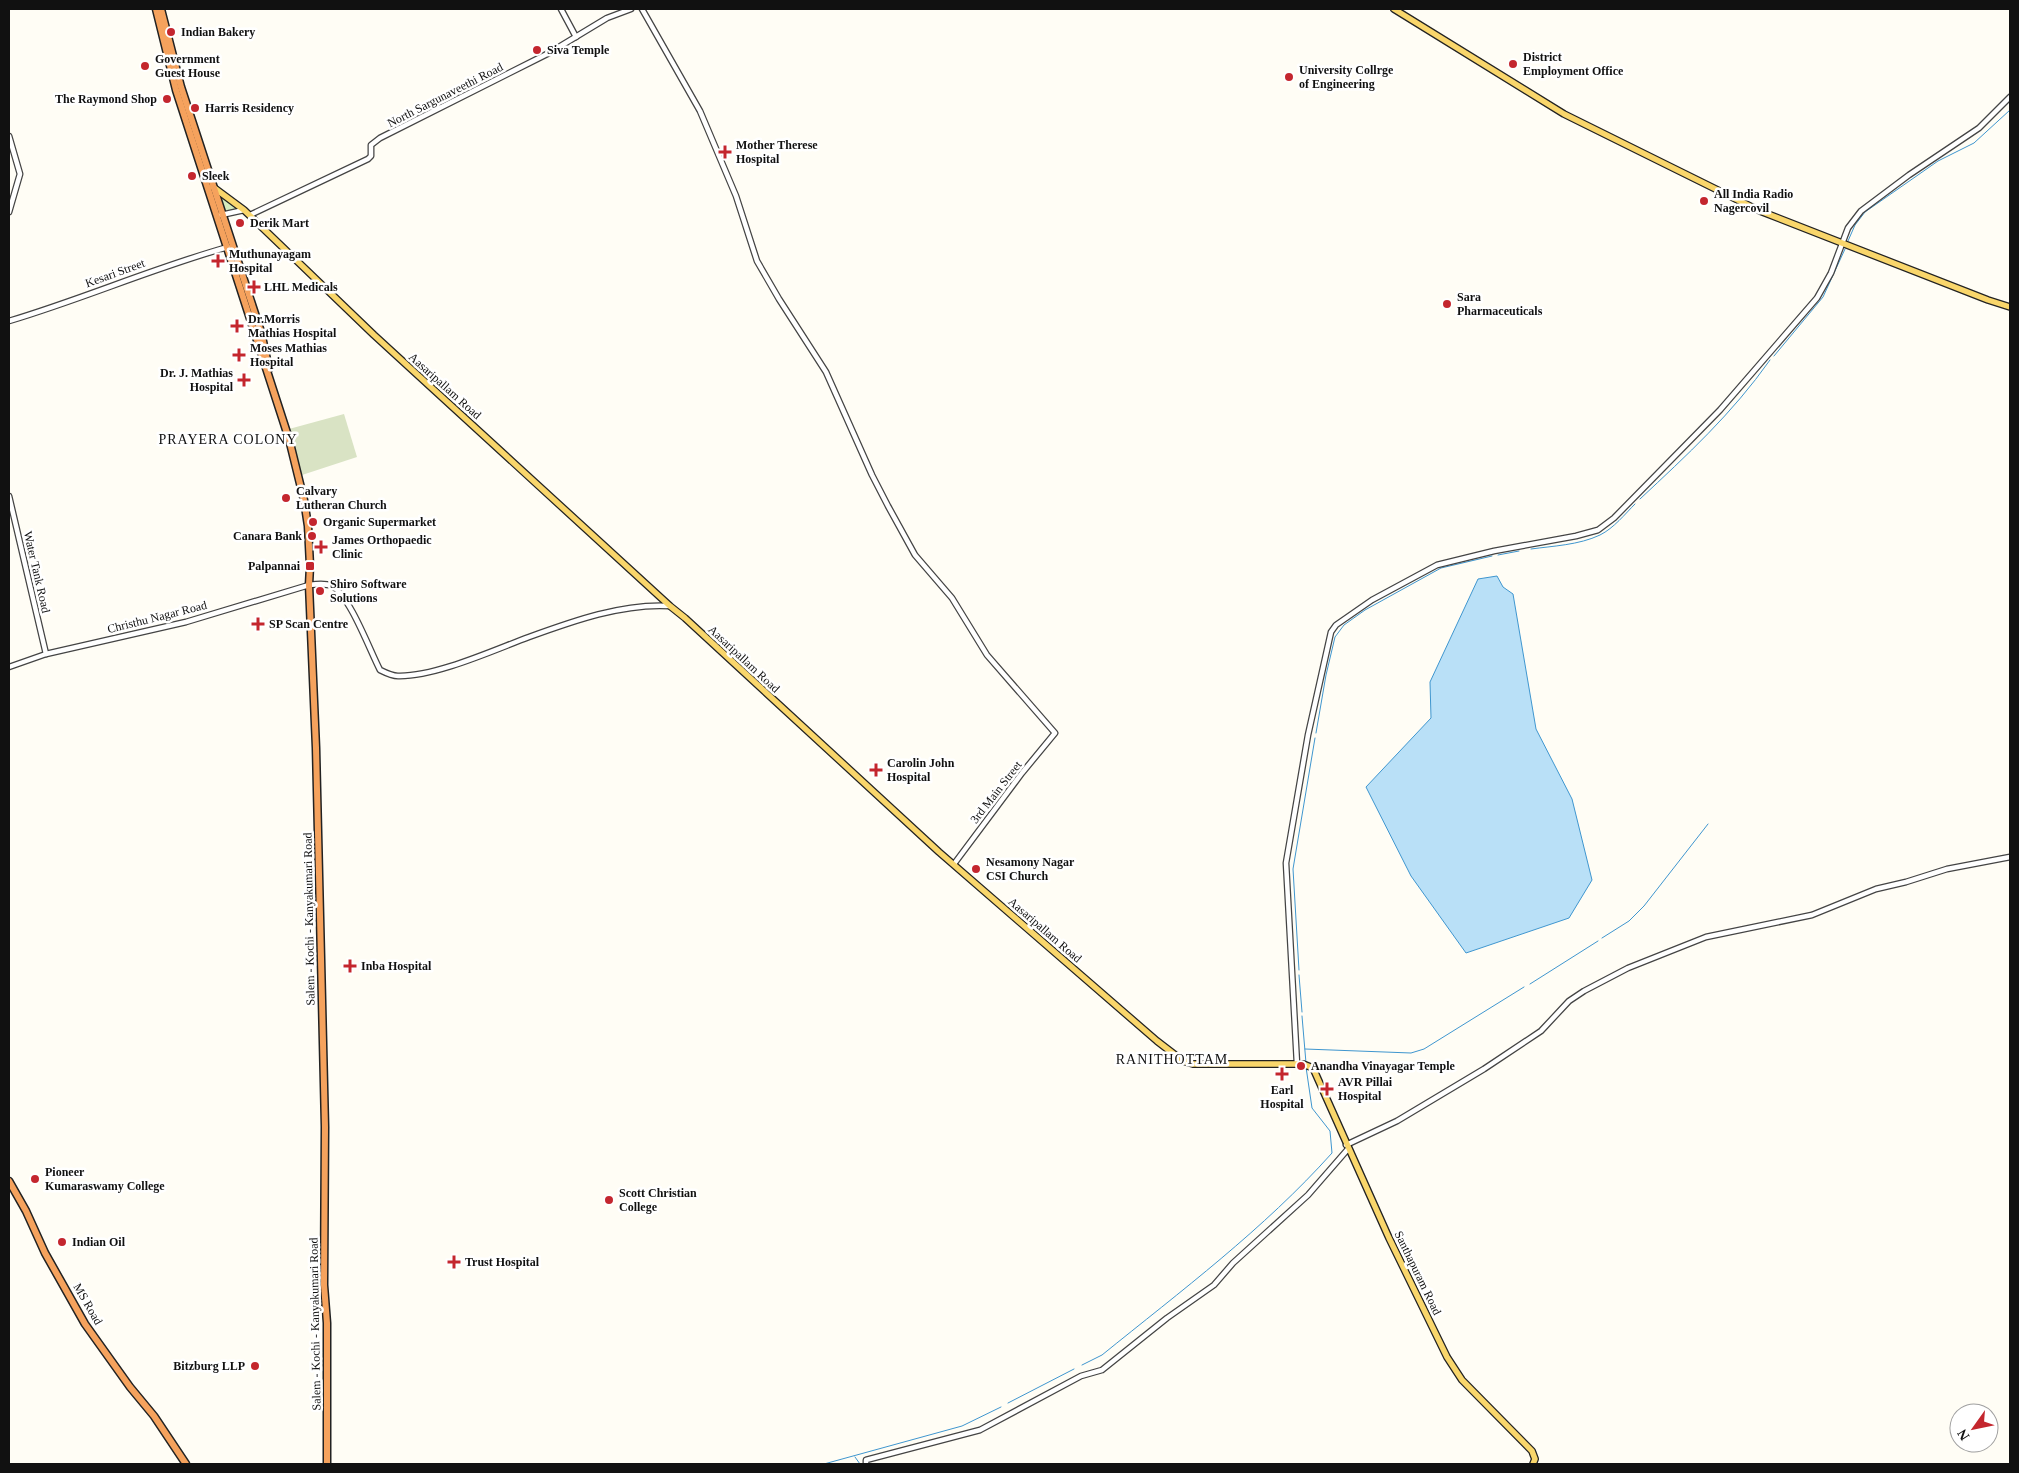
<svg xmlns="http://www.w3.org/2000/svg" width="2019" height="1473" font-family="Georgia,serif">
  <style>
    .green { fill: #d5ebbd }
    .cemetery { fill: #d9e3c4 }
    .water { fill: #b9e0f7; stroke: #3f96cf }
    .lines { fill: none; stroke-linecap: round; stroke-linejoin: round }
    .stream { stroke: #3f96cf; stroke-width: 1 }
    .minor-casing { stroke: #444; stroke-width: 7 }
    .major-casing { stroke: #222; stroke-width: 8 }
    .highway-casing { stroke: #222; stroke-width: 9 }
    .minor { stroke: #fff; stroke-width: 4.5 }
    .major { stroke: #f9d66b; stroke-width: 5.5 }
    .highway { stroke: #f5a25d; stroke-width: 6 }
    .poi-dot { fill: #c4262e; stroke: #fff; stroke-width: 2 }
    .labels { text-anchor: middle; stroke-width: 5; stroke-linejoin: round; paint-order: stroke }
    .poi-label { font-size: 12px; font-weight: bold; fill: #111; stroke: #fff; text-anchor: start }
    .street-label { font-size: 12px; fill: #111; stroke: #fff }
    .neighbourhood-label { font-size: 14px; letter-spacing: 1px; fill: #111; stroke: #fff }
  </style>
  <rect width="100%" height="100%" fill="#fffdf5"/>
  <!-- green -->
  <path class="green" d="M 215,189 L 240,209 L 223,212 Z"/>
  <!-- cemetery -->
  <path class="cemetery" d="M 344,414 L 357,457 L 302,475 L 289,429 Z"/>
  <!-- water -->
  <path class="water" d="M 1497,576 L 1503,587 L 1513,594 L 1536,729 L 1572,799 L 1592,880 L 1569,918 L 1466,953 L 1411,876 L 1366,787 L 1431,718 L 1430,682 L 1478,579 Z"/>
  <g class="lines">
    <!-- stream -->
    <g class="stream">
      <path d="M 1848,241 L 1855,225 L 1865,212 L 1938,161 L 1974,143 L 2010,110"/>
      <path d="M 1774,356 L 1823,297 L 1845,249"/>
      <path d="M 1640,499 C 1687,455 1732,414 1770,360"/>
      <path d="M 1531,549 C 1553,546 1579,545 1600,535 C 1614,528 1625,514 1635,504"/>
      <path d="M 1498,555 L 1519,551"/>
      <path d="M 1316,733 L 1326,675 L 1335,637 L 1344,625 L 1365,610 L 1441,568 L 1492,556"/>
      <path d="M 1602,938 L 1629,921 L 1644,906 L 1708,824"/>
      <path d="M 1299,970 L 1293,869 L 1315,738"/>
      <path d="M 1299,975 L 1302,1012"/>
      <path d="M 1530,984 L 1598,941"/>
      <path d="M 1302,1016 L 1306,1063"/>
      <path d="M 1305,1049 L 1411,1053 L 1424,1049 L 1524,987"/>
      <path d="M 1082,1365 L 1102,1355 C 1181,1291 1264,1229 1332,1153 L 1330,1131 L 1312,1108 L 1306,1067"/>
      <path d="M 1008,1403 L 1074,1369"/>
      <path d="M 855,1457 L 860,1464"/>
      <path d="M 824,1464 L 962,1426 L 1001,1407"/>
    </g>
    <!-- minor casing -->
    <g class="minor-casing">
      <g id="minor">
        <path d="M 561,9 L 576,37"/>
        <path d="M 642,9 L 700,111 L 736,196 L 757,261 L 779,299 L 826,372 L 872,475 L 888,506 L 915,555 L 952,598 L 987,655 L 1055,733 L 1022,773 L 954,864"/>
        <path d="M 9,136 L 20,174 L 9,212"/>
        <path d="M 221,215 L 244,210"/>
        <path d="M 250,215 L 368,159 L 371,156 L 371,145 L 380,138 L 549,53 L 607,18 L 631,9"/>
        <path d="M 9,321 C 83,299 153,268 228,247"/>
        <path d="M 9,496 L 46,654"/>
        <path d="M 9,667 L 46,654 L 186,622 L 309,585 C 317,584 325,583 332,586 C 350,596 370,651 380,670 C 386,673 392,676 398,676 C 435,677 494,650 529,637 C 573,621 623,603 670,606"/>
        <path d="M 1297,1064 L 1286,863 L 1308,735 L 1331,632 L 1336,625 L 1372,600 L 1437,565 L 1494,551 L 1576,536 L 1598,530 L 1614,518 L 1720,410 L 1817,298 L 1831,273 L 1848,228 L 1861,211 L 1909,175 L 1979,128 L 2010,97"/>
        <path d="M 1346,1145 L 1397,1121 L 1484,1069 L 1541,1031 L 1569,1001 L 1584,991 L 1628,968 L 1706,937 L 1812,915 L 1876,889 L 1906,882 L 1947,869 L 2010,857"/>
        <path d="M 866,1464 L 866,1460 L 980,1430 L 1081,1376 L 1102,1370 L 1167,1318 L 1214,1285 L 1233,1263 L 1308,1195 L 1348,1149"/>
      </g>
    </g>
    <!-- major casing -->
    <g class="major-casing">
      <g id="major">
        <path d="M 1394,9 L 1564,114 L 1760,211 L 1988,300 L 2010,307"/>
        <path d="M 213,187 L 244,210 L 374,335 L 670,606 L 685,618 L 939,852 L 1157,1041 L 1183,1061 L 1193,1064 L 1303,1064 L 1313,1068 L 1389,1238 L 1447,1357 L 1462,1380 L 1532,1451 L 1535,1459 L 1533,1464"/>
      </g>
    </g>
    <!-- highway casing -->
    <g class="highway-casing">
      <g id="highway">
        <path d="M 156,9 L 176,90 L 289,439 L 304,500 L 308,526 L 310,566 L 309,585 L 316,748 L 325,1127 L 324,1285 L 327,1323 L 327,1464"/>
        <path d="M 161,9 L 181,87 L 261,332 L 269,369"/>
        <path d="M 9,1181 L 26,1211 L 45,1253 L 85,1324 L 130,1387 L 154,1416 L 186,1464"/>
      </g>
    </g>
    <!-- minor -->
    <use href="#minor" class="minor"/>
    <!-- major -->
    <use href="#major" class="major"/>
    <!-- highway -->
    <use href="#highway" class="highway"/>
  </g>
  <!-- markers -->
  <g class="poi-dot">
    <circle cx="171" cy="32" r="5"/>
    <circle cx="537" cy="50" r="5"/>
    <circle cx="1513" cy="64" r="5"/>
    <circle cx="145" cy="66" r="5"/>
    <circle cx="1289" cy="77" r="5"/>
    <circle cx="167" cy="99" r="5"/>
    <circle cx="195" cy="108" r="5"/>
    <path d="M722.5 144.5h5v5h5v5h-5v5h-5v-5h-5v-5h5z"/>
    <circle cx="192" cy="176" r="5"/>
    <circle cx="1704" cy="201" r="5"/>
    <circle cx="240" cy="223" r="5"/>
    <path d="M215.5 253.5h5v5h5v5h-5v5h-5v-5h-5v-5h5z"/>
    <path d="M251.5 279.5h5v5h5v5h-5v5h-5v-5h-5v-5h5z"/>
    <circle cx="1447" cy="304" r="5"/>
    <path d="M234.5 318.5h5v5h5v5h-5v5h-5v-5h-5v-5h5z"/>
    <path d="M236.5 347.5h5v5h5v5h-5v5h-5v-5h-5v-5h5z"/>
    <path d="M241.5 372.5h5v5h5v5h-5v5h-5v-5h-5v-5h5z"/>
    <circle cx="286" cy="498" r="5"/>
    <circle cx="313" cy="522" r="5"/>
    <circle cx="312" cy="536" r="5"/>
    <path d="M318.5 539.5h5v5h5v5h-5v5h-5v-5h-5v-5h5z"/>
    <rect x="305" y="561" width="10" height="10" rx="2.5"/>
    <circle cx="320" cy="591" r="5"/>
    <path d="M255.5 616.5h5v5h5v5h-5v5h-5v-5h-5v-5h5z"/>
    <path d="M873.5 762.5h5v5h5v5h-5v5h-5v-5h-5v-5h5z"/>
    <circle cx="976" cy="869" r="5"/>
    <path d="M347.5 958.5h5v5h5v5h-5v5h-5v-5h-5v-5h5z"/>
    <circle cx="1301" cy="1066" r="5"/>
    <path d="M1279.5 1066.5h5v5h5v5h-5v5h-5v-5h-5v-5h5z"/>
    <path d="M1324.5 1081.5h5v5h5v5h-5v5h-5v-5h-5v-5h5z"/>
    <circle cx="35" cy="1179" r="5"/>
    <circle cx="609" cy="1200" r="5"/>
    <circle cx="62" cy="1242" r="5"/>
    <path d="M451.5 1254.5h5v5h5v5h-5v5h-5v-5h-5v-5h5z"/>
    <circle cx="255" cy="1366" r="5"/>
  </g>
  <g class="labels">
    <!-- poi labels -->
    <g class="poi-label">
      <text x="181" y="36">Indian Bakery</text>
      <text x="547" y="54">Siva Temple</text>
      <text x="1523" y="61">District<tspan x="1523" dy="14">Employment Office</tspan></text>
      <text x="155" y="63">Government<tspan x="155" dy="14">Guest House</tspan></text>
      <text x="1299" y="74">University Collrge<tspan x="1299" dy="14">of Engineering</tspan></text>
      <text x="157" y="103" text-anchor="end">The Raymond Shop</text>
      <text x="205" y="112">Harris Residency</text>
      <text x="736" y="149">Mother Therese<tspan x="736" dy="14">Hospital</tspan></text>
      <text x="202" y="180">Sleek</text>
      <text x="1714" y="198">All India Radio<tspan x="1714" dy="14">Nagercovil</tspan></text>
      <text x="250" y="227">Derik Mart</text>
      <text x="229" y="258">Muthunayagam<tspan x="229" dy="14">Hospital</tspan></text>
      <text x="264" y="291">LHL Medicals</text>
      <text x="1457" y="301">Sara<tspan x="1457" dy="14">Pharmaceuticals</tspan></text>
      <text x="248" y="323">Dr.Morris<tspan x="248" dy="14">Mathias Hospital</tspan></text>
      <text x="250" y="352">Moses Mathias<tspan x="250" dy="14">Hospital</tspan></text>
      <text x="233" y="377" text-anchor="end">Dr. J. Mathias<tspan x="233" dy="14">Hospital</tspan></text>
      <text x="296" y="495">Calvary<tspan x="296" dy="14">Lutheran Church</tspan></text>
      <text x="323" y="526">Organic Supermarket</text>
      <text x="302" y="540" text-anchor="end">Canara Bank</text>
      <text x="332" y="544">James Orthopaedic<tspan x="332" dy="14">Clinic</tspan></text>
      <text x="300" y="570" text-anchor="end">Palpannai</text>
      <text x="330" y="588">Shiro Software<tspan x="330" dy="14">Solutions</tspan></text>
      <text x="269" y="628">SP Scan Centre</text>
      <text x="887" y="767">Carolin John<tspan x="887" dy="14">Hospital</tspan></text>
      <text x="986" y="866">Nesamony Nagar<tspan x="986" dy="14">CSI Church</tspan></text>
      <text x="361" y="970">Inba Hospital</text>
      <text x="1311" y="1070">Anandha Vinayagar Temple</text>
      <text x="1338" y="1086">AVR Pillai<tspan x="1338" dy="14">Hospital</tspan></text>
      <text x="1282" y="1094" text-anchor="middle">Earl<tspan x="1282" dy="14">Hospital</tspan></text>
      <text x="45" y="1176">Pioneer<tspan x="45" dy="14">Kumaraswamy College</tspan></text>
      <text x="619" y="1197">Scott Christian<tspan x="619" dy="14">College</tspan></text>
      <text x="72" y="1246">Indian Oil</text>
      <text x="465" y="1266">Trust Hospital</text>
      <text x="245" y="1370" text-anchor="end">Bitzburg LLP</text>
    </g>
    <!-- street labels -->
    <g class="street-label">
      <text transform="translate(445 95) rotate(-27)" y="4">North Sargunaveethi Road</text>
      <text transform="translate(115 273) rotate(-20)" y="4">Kesari Street</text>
      <text transform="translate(445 386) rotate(42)" y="4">Aasaripallam Road</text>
      <text transform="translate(37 572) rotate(77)" y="4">Water Tank Road</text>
      <text transform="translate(157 617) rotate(-14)" y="4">Christhu Nagar Road</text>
      <text transform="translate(744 659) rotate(43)" y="4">Aasaripallam Road</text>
      <text transform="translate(996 792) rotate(-52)" y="4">3rd Main Street</text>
      <text transform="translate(309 919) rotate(-91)" y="4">Salem - Kochi - Kanyakumari Road</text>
      <text transform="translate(1045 930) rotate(41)" y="4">Aasaripallam Road</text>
      <text transform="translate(1418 1273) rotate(64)" y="4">Santhapuram Road</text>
      <text transform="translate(88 1304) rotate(60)" y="4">MS Road</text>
      <text transform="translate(315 1324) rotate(-91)" y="4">Salem - Kochi - Kanyakumari Road</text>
    </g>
    <!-- neighbourhood labels -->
    <g class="neighbourhood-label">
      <text x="228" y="444">PRAYERA COLONY</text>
      <text x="1172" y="1064">RANITHOTTAM</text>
    </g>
  </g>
  <!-- border -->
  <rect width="2019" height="1473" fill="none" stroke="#111111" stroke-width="20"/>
  <!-- north arrow -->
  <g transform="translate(1974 1428) rotate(237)"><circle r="24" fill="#ffffff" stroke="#a0a0a0"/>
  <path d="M0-4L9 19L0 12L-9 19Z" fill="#c4262e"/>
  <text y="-8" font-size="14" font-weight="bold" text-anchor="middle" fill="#111111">N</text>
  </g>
</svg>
